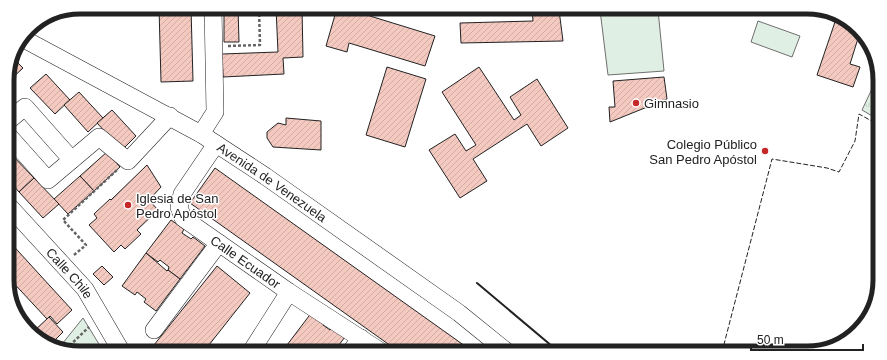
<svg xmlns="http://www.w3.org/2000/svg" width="887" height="360" font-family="Helvetica,sans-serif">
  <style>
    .park { fill: url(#park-tufts); stroke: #6f6f6f }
    .garden { fill: #e0efe3; stroke: #6f6f6f }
    .building { fill: url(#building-hatch); stroke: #222 }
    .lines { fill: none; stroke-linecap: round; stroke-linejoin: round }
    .minor-casing { stroke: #222; stroke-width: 18 }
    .path { stroke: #646464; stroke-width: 2.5; stroke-dasharray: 3 2; stroke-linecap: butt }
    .minor { stroke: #fff; stroke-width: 17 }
    .fence { stroke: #222; stroke-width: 1; stroke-dasharray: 5 2; stroke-linecap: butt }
    .wall { stroke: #222; stroke-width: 2 }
    .poi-dot { fill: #c62828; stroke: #fff; stroke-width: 1.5 }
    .labels { text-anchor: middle; stroke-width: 3; stroke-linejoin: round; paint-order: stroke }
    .poi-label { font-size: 13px; fill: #222; stroke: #fff; text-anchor: start }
    .street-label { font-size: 13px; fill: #222; stroke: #fff }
    .rim { fill: none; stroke: #222; stroke-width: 5 }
  </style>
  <defs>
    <pattern id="park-tufts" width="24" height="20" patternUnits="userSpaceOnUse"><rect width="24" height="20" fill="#e0efe3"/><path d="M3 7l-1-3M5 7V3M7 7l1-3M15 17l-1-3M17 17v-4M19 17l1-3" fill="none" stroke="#c0cdc2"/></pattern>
    <pattern id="building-hatch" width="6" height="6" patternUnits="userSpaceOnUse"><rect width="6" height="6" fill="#f3c9c0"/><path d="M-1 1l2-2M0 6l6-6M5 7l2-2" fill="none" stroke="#d0aca5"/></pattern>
  </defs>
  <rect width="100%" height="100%" fill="#fff"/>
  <!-- park -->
  <path class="park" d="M 879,74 L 879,120 L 862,110 Z"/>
  <!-- garden -->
  <g class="garden">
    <path d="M 600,10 L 658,10 L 664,71 L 608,75 Z"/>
    <path d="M 758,21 L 800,36 L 792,57 L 751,42 Z"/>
    <path d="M 83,318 L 102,349 L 58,349 Z"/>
  </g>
  <!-- building -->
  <g class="building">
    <path d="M 159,7 L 191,8 L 193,81 L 161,82 Z"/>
    <path d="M 224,8 L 238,8 L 239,42 L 224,42 Z"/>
    <path d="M 276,8 L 302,8 L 303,57 L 283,58 L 284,74 L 223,77 L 222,54 L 278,52 Z"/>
    <path d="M 337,8 L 344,8 L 435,36 L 425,66 L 349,43 L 347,52 L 326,46 Z"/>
    <path d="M 532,9 L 559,10 L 563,41 L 461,43 L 460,23 L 533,21 Z"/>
    <path d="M 837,16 L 860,32 L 850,64 L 860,67 L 853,87 L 817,75 Z"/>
    <path d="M 12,57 L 23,68 L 7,83 L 7,75 Z"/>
    <path d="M 387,67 L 426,79 L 405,147 L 366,135 Z"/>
    <path d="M 479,67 L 514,120 L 521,115 L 510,97 L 537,79 L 568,128 L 541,146 L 527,124 L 473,159 L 487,181 L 460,198 L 429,150 L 455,134 L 466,151 L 476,145 L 442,92 Z"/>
    <path d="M 46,74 L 70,100 L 55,114 L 30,88 Z"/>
    <path d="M 664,77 L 667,99 L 610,122 L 609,107 L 615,107 L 613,81 Z"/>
    <path d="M 79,92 L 103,118 L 88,132 L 64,105 Z"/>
    <path d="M 112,110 L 136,136 L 122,150 L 97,123 Z"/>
    <path d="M 286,118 L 321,121 L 321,150 L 273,147 L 267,138 L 267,132 L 278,123 L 286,125 Z"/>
    <path d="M 9,152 L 34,178 L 19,192 L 8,179 L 8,154 Z"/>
    <path d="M 107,152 L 120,167 L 94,191 L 80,176 Z"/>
    <path d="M 147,165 L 161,187 L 149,200 L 158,210 L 137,230 L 141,234 L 125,249 L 121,245 L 114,252 L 89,225 L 97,218 L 94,214 L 110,199 L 111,200 Z"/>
    <path d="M 215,168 L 472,351 L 398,351 L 190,203 Z"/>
    <path d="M 80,176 L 94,191 L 68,214 L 54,199 Z"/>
    <path d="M 34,178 L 59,204 L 43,218 L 19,192 Z"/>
    <path d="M 171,220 L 184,229 L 182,233 L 191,239 L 193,237 L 205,246 L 180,279 L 168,270 L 169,267 L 160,260 L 158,262 L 146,253 Z"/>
    <path d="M 8,240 L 72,310 L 57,324 L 50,316 L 47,319 L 8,277 Z"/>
    <path d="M 146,253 L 167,271 L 168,270 L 180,279 L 156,311 L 144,302 L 146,299 L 137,292 L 135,295 L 122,286 Z"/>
    <path d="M 102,266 L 113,277 L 104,285 L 93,274 Z"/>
    <path d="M 217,266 L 250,293 L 205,350 L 150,350 Z"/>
    <path d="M 312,312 L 325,322 L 323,325 L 330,330 L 332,328 L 345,337 L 335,350 L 295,350 L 287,345 Z"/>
    <path d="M 49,317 L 63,332 L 50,345 L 26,328 L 29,325 L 34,331 Z"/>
    <path d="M 287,345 L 295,350 L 283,350 Z"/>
  </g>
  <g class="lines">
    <!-- minor casing -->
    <g class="minor-casing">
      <g id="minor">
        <path id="s1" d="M 22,38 L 201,134 L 265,176 L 459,313 L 506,351"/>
        <path d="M 7,122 L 25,107 L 72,160"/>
        <path d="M 7,134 L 48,180 L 99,137 L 128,161 L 170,116"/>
        <path d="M 201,134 L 215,112 L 213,8"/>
        <path id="s2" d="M 216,144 L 182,194 L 179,207 L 183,218 L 289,292 L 380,351"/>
        <path id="s3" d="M 8,205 L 85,289 L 120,349"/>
        <path d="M 154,330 L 219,243"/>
        <path d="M 252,350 L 289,292"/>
        <path d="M 351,351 L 361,338"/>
      </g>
    </g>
    <!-- path -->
    <g class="path">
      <path d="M 228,46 L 260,45 L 259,8"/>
      <path d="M 74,255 L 86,245 L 63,220 L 117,170"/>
      <path d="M 66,349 L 89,327"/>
    </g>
    <!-- minor -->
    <use href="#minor" class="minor"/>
    <!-- fence -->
    <path class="fence" d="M 722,352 L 772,159 L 827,168 L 839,172 L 855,141 L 859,114 L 879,125"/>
    <!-- wall -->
    <path class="wall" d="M 477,283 L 559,352"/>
  </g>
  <!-- markers -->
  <g class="poi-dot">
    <circle cx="636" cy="103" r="4"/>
    <circle cx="765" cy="151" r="4"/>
    <circle cx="128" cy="205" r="4"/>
  </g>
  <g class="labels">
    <!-- poi labels -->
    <g class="poi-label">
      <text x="644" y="108">Gimnasio</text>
      <text x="757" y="149" text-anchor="end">Colegio Público<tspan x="757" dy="15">San Pedro Apóstol</tspan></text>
      <text x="136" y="203">Iglesia de San<tspan x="136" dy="15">Pedro Apóstol</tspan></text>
    </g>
    <!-- street labels -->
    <g class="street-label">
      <text dy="5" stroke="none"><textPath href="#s1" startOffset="289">Avenida de Venezuela</textPath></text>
      <text dy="5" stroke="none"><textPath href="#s2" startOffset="162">Calle Ecuador</textPath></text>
      <text dy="5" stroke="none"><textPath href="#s3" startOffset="92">Calle Chile</textPath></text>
    </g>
  </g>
  <!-- crop -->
  <path d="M0 0H887V360H0ZM80 14H807A66 66 0 0 1 873 80V280A66 66 0 0 1 807 346H80A66 66 0 0 1 14 280V80A66 66 0 0 1 80 14Z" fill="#fff" fill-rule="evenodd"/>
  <path class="rim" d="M80 14H807A66 66 0 0 1 873 80V280A66 66 0 0 1 807 346H80A66 66 0 0 1 14 280V80A66 66 0 0 1 80 14Z"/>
  <!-- scale -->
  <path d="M751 344v6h112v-6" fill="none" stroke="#222222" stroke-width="2"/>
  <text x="757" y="344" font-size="12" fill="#222222" stroke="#ffffff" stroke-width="3" paint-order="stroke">50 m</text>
</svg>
